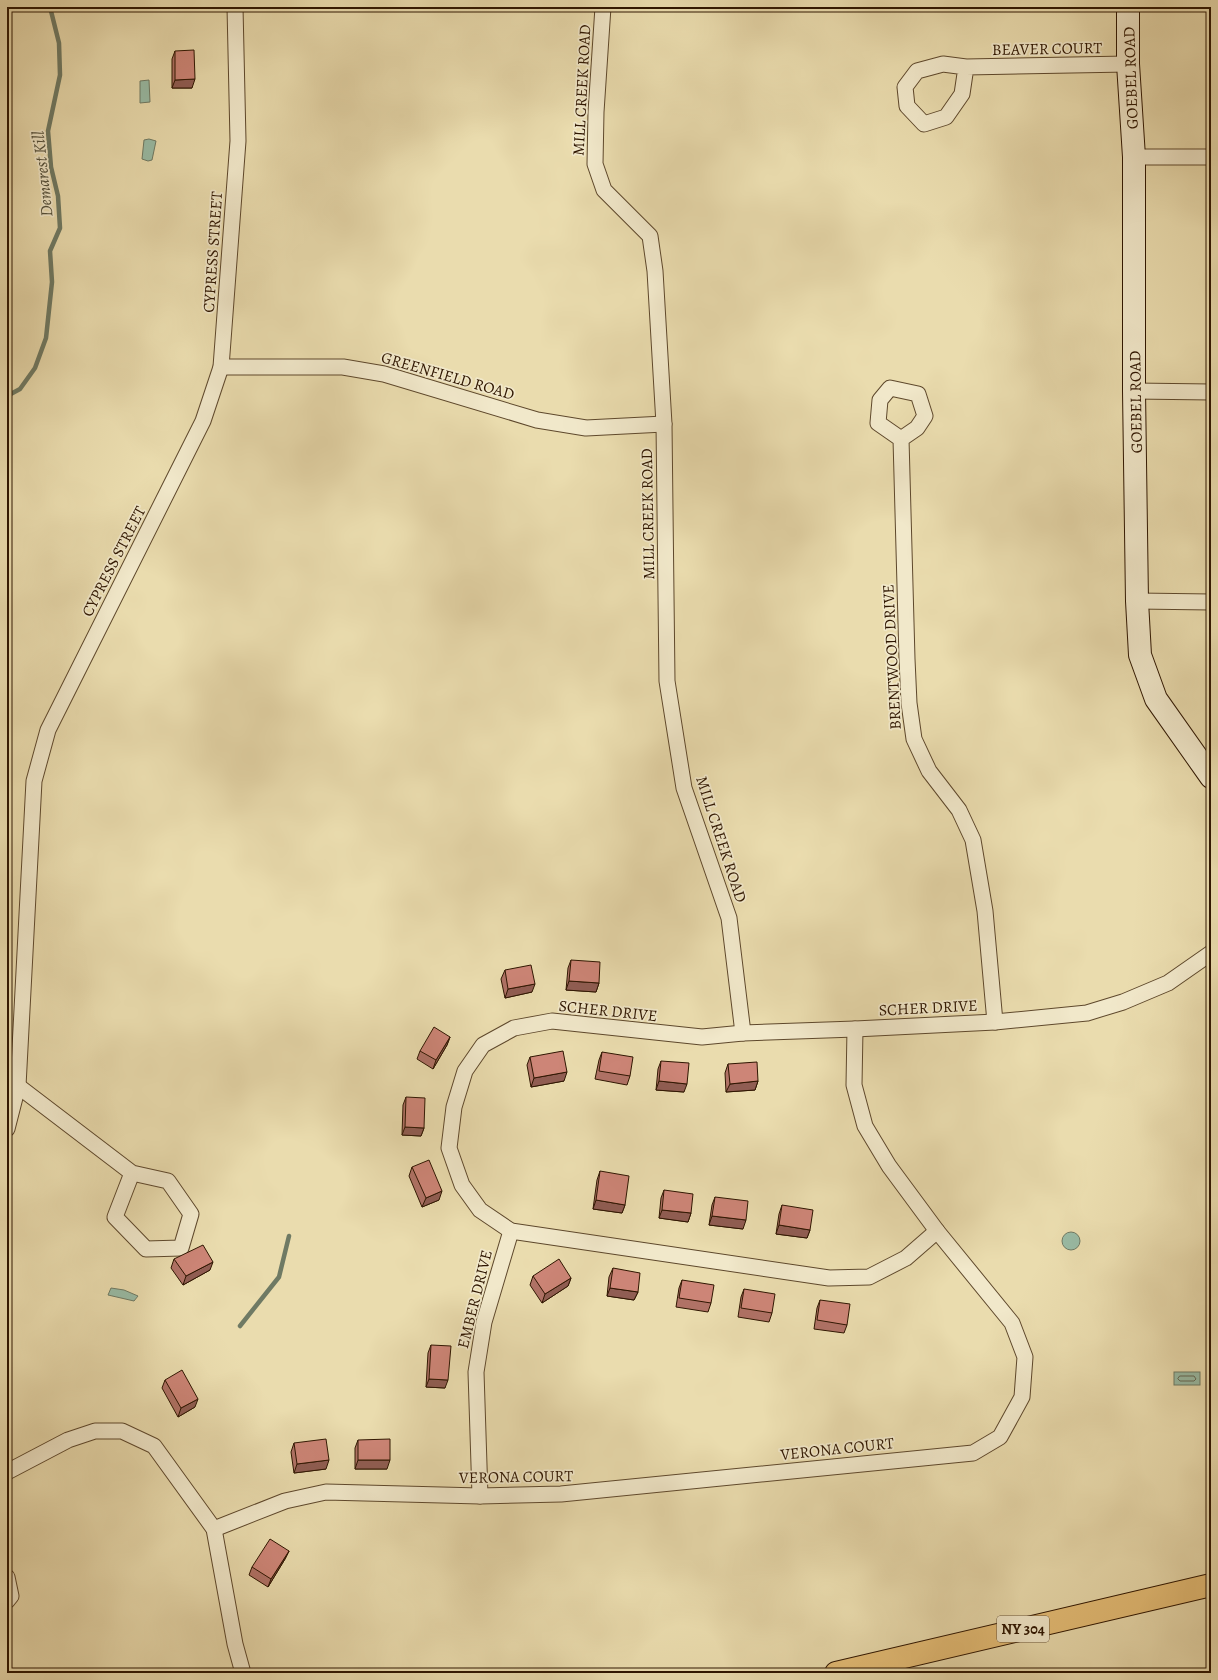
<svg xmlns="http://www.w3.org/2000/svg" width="1218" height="1680" font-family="Alegreya,serif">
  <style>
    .water { fill: #99bca6; stroke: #6f7a64 }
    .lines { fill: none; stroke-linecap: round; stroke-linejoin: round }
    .shore { stroke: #646954; stroke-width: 1 }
    .stream { stroke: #6f7a64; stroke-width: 4.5 }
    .street-casing { stroke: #5e482c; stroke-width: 17 }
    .secondary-casing { stroke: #2f1601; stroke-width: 24 }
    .primary-casing { stroke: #2f1601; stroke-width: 24 }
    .street { stroke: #f1e8ca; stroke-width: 15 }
    .secondary { stroke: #f1e8ca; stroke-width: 22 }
    .primary { stroke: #e5be77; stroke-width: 22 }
    .wall { fill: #b07266; stroke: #2f1601 }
    .shaded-wall { fill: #905d53; stroke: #2f1601 }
    .building { fill: #cd8577; stroke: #2f1601 }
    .labels { text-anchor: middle; stroke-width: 3.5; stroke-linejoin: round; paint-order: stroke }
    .shield { fill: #f1e8ca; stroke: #69553d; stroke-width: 1 }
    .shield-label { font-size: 15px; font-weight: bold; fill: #2f1601 }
    .street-label { font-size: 16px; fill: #2f1601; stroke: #f1e8ca }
    .water-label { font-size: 17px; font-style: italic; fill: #54503b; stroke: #f1e8ca }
  </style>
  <rect width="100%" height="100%" fill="#eadcae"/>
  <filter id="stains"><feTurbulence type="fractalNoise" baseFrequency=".005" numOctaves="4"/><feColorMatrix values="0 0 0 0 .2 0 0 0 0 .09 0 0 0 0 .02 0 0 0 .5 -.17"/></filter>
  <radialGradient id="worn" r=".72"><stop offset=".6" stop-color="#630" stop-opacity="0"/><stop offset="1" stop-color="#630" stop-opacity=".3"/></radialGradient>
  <!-- water -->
  <g class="water">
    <path d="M 149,80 L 150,102 L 140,103 L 140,81 Z"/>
    <path d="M 149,139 L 156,141 L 152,160 L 148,161 L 142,159 L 144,140 Z"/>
    <circle cx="1071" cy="1241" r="9"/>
    <path d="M 111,1288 L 124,1290 L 138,1296 L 134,1301 L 108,1295 Z"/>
    <rect x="1174" y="1372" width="26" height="13"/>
  </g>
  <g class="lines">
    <!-- shore -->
    <path class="shore" d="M 1180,1376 L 1194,1376 L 1196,1379 L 1194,1381 L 1180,1381 L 1178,1379 Z"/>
    <!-- stream -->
    <g class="stream">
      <path d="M 7,396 L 20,389 L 35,368 L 46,338 L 52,282 L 50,251 L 60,228 L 58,196 L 51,167 L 48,131 L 60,75 L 59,43 L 50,7"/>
      <path d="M 240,1326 L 279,1277 L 289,1236"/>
    </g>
    <!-- street casing -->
    <g class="street-casing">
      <g id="street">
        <path d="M 603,7 L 596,112 L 595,164 L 604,190 L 650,236 L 655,271 L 664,424 L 667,681 L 684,788 L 729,918 L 743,1033"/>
        <path d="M 966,67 L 962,94 L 946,117 L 924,124 L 907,106 L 905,87 L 917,71 L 943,64 L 966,67 L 1128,64"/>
        <path d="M 1134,157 L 1211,157"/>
        <path d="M 221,367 L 343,367 L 384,374 L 537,420 L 586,428 L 664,424"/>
        <path d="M 1134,391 L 1211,392"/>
        <path d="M 901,439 L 878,423 L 880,400 L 890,388 L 918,394 L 925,416 L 917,428 L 901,439 L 907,659 L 909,703 L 914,739 L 929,771 L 959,810 L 973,840 L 985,911 L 995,1022"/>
        <path d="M 1137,601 L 1211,602"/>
        <path d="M 18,1086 L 132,1173 L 168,1181 L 191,1214 L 181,1248 L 146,1249 L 115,1217 L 132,1173"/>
        <path d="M 7,1129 L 18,1086 L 34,781 L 48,730 L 203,421 L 221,367 L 238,141 L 235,7"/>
        <path d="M 937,1231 L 906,1258 L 869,1277 L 829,1278 L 511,1231 L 480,1210 L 462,1185 L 449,1148 L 454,1107 L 465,1071 L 483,1045 L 514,1028 L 552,1021 L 702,1037 L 743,1033 L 855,1029 L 995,1022 L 1087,1013 L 1123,1002 L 1168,983 L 1211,953"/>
        <path d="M 7,1472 L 68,1440 L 95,1431 L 122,1431 L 154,1446 L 214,1529 L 235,1644 L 243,1673"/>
        <path d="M 480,1496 L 476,1372 L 484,1322 L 511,1231"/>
        <path d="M 214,1529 L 285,1501 L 326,1492 L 480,1496 L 561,1494 L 973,1453 L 1000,1437 L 1022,1397 L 1025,1357 L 1012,1323 L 937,1231 L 889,1166 L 865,1126 L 854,1085 L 855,1029"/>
        <path d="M 7,1577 L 11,1596 L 7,1601"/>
      </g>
    </g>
    <!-- secondary casing -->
    <g class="secondary-casing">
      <path id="secondary" d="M 1128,7 L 1128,64 L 1134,157 L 1134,391 L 1137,601 L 1140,655 L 1156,699 L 1211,777"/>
    </g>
    <!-- primary casing -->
    <g class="primary-casing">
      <path id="primary" d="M 836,1673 L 1211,1585"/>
    </g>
    <!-- street -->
    <use href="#street" class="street"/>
    <!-- secondary -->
    <use href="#secondary" class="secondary"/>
    <!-- primary -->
    <use href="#primary" class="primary"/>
  </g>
  <!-- wall -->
  <g class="wall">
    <path d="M 175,51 L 192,88 L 172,88 L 172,59 Z"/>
    <path d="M 571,960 L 599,983 L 596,992 L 566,990 L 568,968 Z"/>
    <path d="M 505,970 L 532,992 L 505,998 L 501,979 Z"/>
    <path d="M 450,1037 L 447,1045 L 433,1069 L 417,1059 L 420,1051 Z"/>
    <path d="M 602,1052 L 630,1076 L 627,1085 L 595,1079 L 599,1060 Z"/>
    <path d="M 530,1057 L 564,1081 L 531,1087 L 527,1065 Z"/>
    <path d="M 661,1061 L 684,1092 L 656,1090 L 658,1069 Z"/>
    <path d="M 728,1064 L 758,1081 L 755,1090 L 726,1092 L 725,1073 Z"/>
    <path d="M 406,1097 L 424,1128 L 421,1136 L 402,1135 L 403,1105 Z"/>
    <path d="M 412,1167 L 439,1200 L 422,1207 L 409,1176 Z"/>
    <path d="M 600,1171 L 625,1205 L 622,1213 L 593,1209 L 597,1180 Z"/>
    <path d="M 664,1190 L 691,1213 L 688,1222 L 659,1218 L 661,1198 Z"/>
    <path d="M 715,1197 L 743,1229 L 709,1225 L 712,1205 Z"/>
    <path d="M 782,1205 L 810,1230 L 807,1238 L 776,1234 L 779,1214 Z"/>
    <path d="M 174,1259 L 210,1270 L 183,1285 L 171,1268 Z"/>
    <path d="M 613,1268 L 638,1292 L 634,1300 L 607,1296 L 609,1277 Z"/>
    <path d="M 533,1276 L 571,1278 L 568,1286 L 542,1303 L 530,1285 Z"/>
    <path d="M 682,1280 L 711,1303 L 708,1312 L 676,1307 L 679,1288 Z"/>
    <path d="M 744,1289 L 772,1313 L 769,1322 L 738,1317 L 741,1297 Z"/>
    <path d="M 820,1300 L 847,1325 L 844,1333 L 814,1329 L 817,1308 Z"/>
    <path d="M 431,1345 L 445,1388 L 426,1387 L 428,1353 Z"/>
    <path d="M 165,1380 L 195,1407 L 178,1417 L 162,1388 Z"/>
    <path d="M 358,1440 L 387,1469 L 355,1469 L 355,1448 Z"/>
    <path d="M 294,1443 L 326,1469 L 294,1473 L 291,1452 Z"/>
    <path d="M 289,1551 L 285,1559 L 268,1587 L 249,1575 L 252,1567 Z"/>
  </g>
  <!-- shaded-wall -->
  <g class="shaded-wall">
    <path d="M 195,79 L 192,88 L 172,88 L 175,80 Z"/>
    <path d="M 569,981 L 599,983 L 596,992 L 566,990 Z"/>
    <path d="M 535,984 L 532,992 L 505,998 L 508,989 Z"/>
    <path d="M 450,1037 L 447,1045 L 433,1069 L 436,1060 Z"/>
    <path d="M 567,1072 L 564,1081 L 531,1087 L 534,1078 Z"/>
    <path d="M 659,1081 L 687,1084 L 684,1092 L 656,1090 Z"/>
    <path d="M 758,1081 L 755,1090 L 726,1092 L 730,1084 Z"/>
    <path d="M 405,1127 L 424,1128 L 421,1136 L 402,1135 Z"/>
    <path d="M 442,1191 L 439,1200 L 422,1207 L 426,1198 Z"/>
    <path d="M 596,1200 L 625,1205 L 622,1213 L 593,1209 Z"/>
    <path d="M 662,1210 L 691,1213 L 688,1222 L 659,1218 Z"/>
    <path d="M 712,1216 L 746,1220 L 743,1229 L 709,1225 Z"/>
    <path d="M 779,1225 L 810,1230 L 807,1238 L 776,1234 Z"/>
    <path d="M 213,1262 L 210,1270 L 183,1285 L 186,1276 Z"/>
    <path d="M 571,1278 L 568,1286 L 542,1303 L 545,1294 Z"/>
    <path d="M 610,1288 L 638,1292 L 634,1300 L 607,1296 Z"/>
    <path d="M 429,1379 L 448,1380 L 445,1388 L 426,1387 Z"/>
    <path d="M 198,1399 L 195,1407 L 178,1417 L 181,1408 Z"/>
    <path d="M 329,1460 L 326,1469 L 294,1473 L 297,1464 Z"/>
    <path d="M 358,1460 L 390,1460 L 387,1469 L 355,1469 Z"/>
    <path d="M 289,1551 L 285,1559 L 268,1587 L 271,1579 Z"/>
  </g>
  <!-- building -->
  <g class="building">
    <path d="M 194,50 L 195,79 L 175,80 L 175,51 Z"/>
    <path d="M 571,960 L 600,962 L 599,983 L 569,981 Z"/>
    <path d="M 531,965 L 535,984 L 508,989 L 505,970 Z"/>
    <path d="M 434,1027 L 450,1037 L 436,1060 L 420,1051 Z"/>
    <path d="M 563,1051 L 567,1072 L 534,1078 L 530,1057 Z"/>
    <path d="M 602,1052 L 633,1057 L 630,1076 L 599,1071 Z"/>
    <path d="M 661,1061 L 689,1063 L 687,1084 L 659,1081 Z"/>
    <path d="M 757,1062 L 758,1081 L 730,1084 L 728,1064 Z"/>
    <path d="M 406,1097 L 425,1098 L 424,1128 L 405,1127 Z"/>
    <path d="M 429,1160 L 442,1191 L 426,1198 L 412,1167 Z"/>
    <path d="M 600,1171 L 629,1176 L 625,1205 L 596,1200 Z"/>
    <path d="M 664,1190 L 693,1194 L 691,1213 L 662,1210 Z"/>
    <path d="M 715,1197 L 748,1201 L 746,1220 L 712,1216 Z"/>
    <path d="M 782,1205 L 813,1210 L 810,1230 L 779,1225 Z"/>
    <path d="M 203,1245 L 213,1262 L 186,1276 L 174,1259 Z"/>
    <path d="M 559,1259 L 571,1278 L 545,1294 L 533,1276 Z"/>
    <path d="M 613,1268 L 640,1273 L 638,1292 L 610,1288 Z"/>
    <path d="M 682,1280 L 714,1285 L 711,1303 L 679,1298 Z"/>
    <path d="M 744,1289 L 775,1294 L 772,1313 L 741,1308 Z"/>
    <path d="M 820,1300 L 850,1304 L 847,1325 L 817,1320 Z"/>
    <path d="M 431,1345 L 451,1346 L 448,1380 L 429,1379 Z"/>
    <path d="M 182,1370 L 198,1399 L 181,1408 L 165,1380 Z"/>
    <path d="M 326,1439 L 329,1460 L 297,1464 L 294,1443 Z"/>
    <path d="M 390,1439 L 390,1460 L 358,1460 L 358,1440 Z"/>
    <path d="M 270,1539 L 289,1551 L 271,1579 L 252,1567 Z"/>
  </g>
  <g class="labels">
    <!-- shield labels -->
    <rect class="shield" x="997" y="1616" width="52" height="26" rx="3"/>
    <g class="shield-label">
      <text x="1023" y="1634">NY 304</text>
    </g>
    <!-- street labels -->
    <g class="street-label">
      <text transform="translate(1047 48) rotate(-1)" y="6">BEAVER COURT</text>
      <text transform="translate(1130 78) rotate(-92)" y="6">GOEBEL ROAD</text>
      <text transform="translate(581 90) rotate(-87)" y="6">MILL CREEK ROAD</text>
      <text transform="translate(212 252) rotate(-86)" y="6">CYPRESS STREET</text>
      <text transform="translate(448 375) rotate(16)" y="6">GREENFIELD ROAD</text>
      <text transform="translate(1135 402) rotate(-91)" y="6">GOEBEL ROAD</text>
      <text transform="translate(647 514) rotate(-91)" y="6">MILL CREEK ROAD</text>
      <text transform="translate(113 561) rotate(-63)" y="6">CYPRESS STREET</text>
      <text transform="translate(891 657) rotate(-93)" y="6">BRENTWOOD DRIVE</text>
      <text transform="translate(722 839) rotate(72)" y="6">MILL CREEK ROAD</text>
      <text transform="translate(928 1007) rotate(-3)" y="6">SCHER DRIVE</text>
      <text transform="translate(608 1010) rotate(6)" y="6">SCHER DRIVE</text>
      <text transform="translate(474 1299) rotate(-76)" y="6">EMBER DRIVE</text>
      <text transform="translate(837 1448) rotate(-6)" y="6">VERONA COURT</text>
      <text transform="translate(516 1476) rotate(-1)" y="6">VERONA COURT</text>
    </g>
    <!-- water labels -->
    <g class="water-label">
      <text transform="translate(42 174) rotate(-96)" y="6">Demarest Kill</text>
    </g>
  </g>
  <!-- margin -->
  <rect width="1218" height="1680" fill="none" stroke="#eadcae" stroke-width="24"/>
  <rect x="8" y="8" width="1202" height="1664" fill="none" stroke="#2f1601" stroke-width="2"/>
  <rect x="12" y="12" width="1194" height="1656" fill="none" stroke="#2f1601"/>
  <rect width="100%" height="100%" filter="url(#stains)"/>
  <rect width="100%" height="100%" fill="url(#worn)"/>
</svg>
